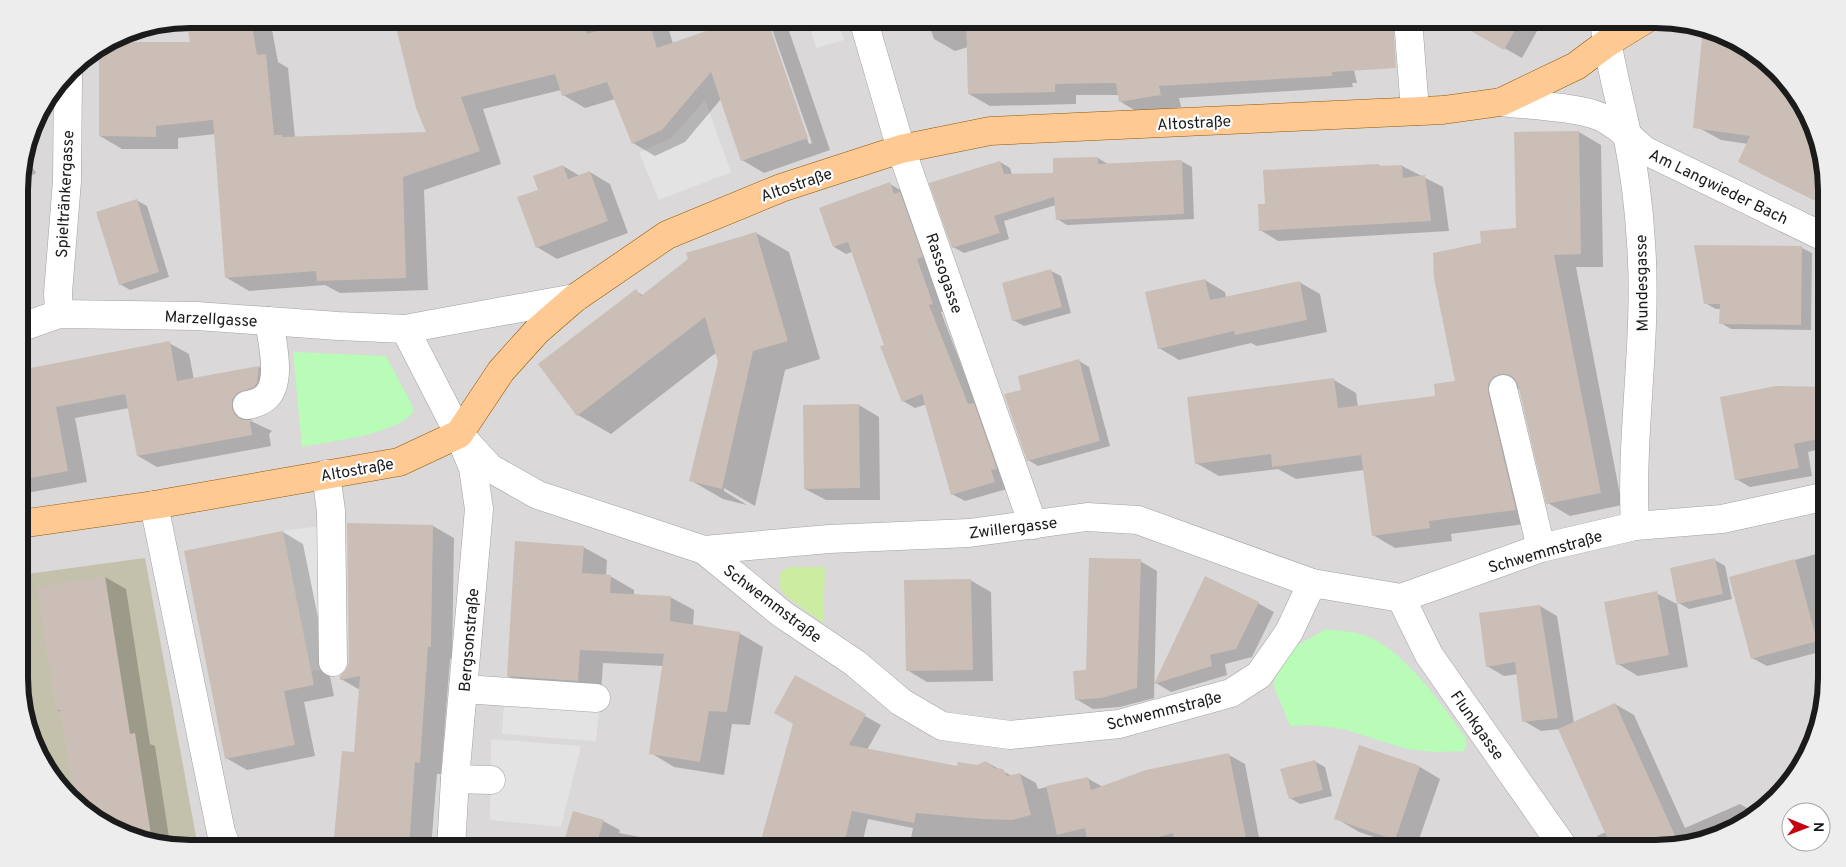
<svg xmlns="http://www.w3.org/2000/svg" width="1846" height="867" font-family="Overpass,sans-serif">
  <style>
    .residential { fill: #dad8d8 }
    .construction { fill: #c3c1ab }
    .grass { fill: #cceca1 }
    .park { fill: #b8fcb8 }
    .parking { fill: #e3e3e3 }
    .shadow { fill: #0003; fill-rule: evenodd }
    .building { fill: #cabeb6 }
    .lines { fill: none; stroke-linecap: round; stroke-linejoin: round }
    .minor-casing { stroke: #a2a2a2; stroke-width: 29 }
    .major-casing { stroke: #935700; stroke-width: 29 }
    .minor { stroke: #fff; stroke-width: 28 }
    .major { stroke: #ffc994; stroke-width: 28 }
    .labels { text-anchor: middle; stroke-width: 4.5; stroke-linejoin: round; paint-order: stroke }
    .street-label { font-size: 16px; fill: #1b1b1b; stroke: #fff }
    .rim { fill: none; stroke: #1b1b1b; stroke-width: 6 }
  </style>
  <rect width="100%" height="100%" fill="#eee8e0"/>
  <!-- residential -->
  <path class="residential" d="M 190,19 L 1656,19 L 1722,32 L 1792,86 L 1826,168 L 1827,677 L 1814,743 L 1792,782 L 1751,819 L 1667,848 L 190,848 L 124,835 L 54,781 L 20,700 L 19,178 L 36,114 L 77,61 L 125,32 Z"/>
  <!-- construction -->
  <path class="construction" d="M 145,558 L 197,842 L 201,848 L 190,848 L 124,835 L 54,781 L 20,700 L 20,575 Z"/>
  <!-- grass -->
  <path class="grass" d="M 789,567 L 825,567 L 823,623 L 786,596 L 779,587 L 780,573 Z"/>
  <!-- park -->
  <g class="park">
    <path d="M 293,352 L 386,356 L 410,401 L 414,411 C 397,435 331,441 302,447 Z"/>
    <path d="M 1326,629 C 1341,631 1357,631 1371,638 C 1410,657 1440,703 1465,737 L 1467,744 L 1464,751 L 1435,752 L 1407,749 L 1343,729 L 1312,725 L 1290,726 L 1273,684 L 1287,651 Z"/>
  </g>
  <!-- parking -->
  <g class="parking">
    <path d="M 808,19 L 838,19 L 844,40 L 816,48 Z"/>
    <path d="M 705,100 L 731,172 L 659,200 L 639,153 L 671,138 Z"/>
    <path d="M 320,526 L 322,670 L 311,671 L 283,531 Z"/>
    <path d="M 504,705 L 599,712 L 596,741 L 502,734 Z"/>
    <path d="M 491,739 L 581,746 L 561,827 L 490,820 Z"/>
  </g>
  <!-- shadow -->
  <g class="shadow">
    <path d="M 187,19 L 270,19 L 278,62 L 288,68 L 295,138 L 428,134 L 417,108 L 395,19 L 601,19 L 604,30 L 642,19 L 650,19 L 669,30 L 673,44 L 745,19 L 791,19 L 781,22 L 787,25 L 830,150 L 764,173 L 742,160 L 721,99 L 685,142 L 655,156 L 633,143 L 615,99 L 585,108 L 563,95 L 561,90 L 483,109 L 501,164 L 424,190 L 428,290 L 340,293 L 325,285 L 249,291 L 227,278 L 216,134 L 178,138 L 178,149 L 122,149 L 100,136 L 100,47 L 106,43 L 191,43 ZM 769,29 L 772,29 L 812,143 L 809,144 Z"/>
    <path d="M 927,19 L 1099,19 L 1104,43 L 1196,28 L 1194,19 L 1342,19 L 1357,83 L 1352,83 L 1353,87 L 1179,98 L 1181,107 L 1141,114 L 1121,102 L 1119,95 L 1076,95 L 1076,104 L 990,106 L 969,94 L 968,47 L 955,51 L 934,39 Z"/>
    <path d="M 1468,19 L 1532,19 L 1541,24 L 1522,58 L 1465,26 Z"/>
    <path d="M 1716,31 L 1722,32 L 1792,86 L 1826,168 L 1826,206 L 1760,173 L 1748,144 L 1721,140 L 1701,129 Z"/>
    <path d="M 1579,132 L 1601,145 L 1603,267 L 1576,267 L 1622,505 L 1570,516 L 1548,503 L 1520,388 L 1514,391 L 1538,522 L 1451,534 L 1452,541 L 1395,548 L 1373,535 L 1364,470 L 1296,479 L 1278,469 L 1219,476 L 1196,463 L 1334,380 L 1356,393 L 1358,407 L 1436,397 L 1457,382 L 1483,244 L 1517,230 Z"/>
    <path d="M 25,156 L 36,173 L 19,183 L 19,178 Z"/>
    <path d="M 1098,158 L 1108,164 L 1181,161 L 1192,167 L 1194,219 L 1067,225 L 1057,219 L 1056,205 L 1004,221 L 1009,239 L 964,253 L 953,247 L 1000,162 L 1010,168 L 1012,175 L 1054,174 Z"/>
    <path d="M 1378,165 L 1383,167 L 1402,166 L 1443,187 L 1449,231 L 1278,241 L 1260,230 L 1266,205 Z"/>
    <path d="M 563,166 L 580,176 L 590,172 L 610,184 L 628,233 L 557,259 L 537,247 L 540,190 Z"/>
    <path d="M 890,184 L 902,191 L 944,311 L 941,312 L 977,406 L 1007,489 L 965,501 L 952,494 L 927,404 L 915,408 L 903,401 L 885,345 L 852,252 L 846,254 L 834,247 Z"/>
    <path d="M 136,200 L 147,206 L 169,277 L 130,290 L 120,284 Z"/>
    <path d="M 756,233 L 789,252 L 820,359 L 785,370 L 755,506 L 724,488 L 724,491 L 747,505 L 723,499 L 690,480 L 720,362 L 717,352 L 611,434 L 578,415 L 636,291 L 644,296 Z"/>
    <path d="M 1695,246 L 1802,248 L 1812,253 L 1811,330 L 1731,329 L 1721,323 L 1721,309 L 1716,309 L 1705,303 Z"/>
    <path d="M 1051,271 L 1061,276 L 1071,313 L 1024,326 L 1013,320 Z"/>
    <path d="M 1205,280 L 1225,292 L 1226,297 L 1299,282 L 1320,294 L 1327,332 L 1257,346 L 1251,343 L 1179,360 L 1159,348 Z"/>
    <path d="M 19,283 L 23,295 L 19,296 Z"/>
    <path d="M 169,343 L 189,354 L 194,380 L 259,367 L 278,378 L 251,412 L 251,421 L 272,431 L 269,434 L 271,446 L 157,467 L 138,456 L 129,408 L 75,418 L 87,482 L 21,494 L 22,496 L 20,497 L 20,371 Z"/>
    <path d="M 1079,361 L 1089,367 L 1110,446 L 1038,466 L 1028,460 L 1023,390 Z"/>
    <path d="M 1776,388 L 1826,389 L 1827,447 L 1808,452 L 1812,476 L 1750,487 L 1736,479 Z"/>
    <path d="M 859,405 L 879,417 L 880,500 L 826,500 L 805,489 Z"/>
    <path d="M 433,526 L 454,538 L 452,659 L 450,659 L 441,774 L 437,774 L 431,848 L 334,848 L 343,752 L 355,753 L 360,690 L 341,679 Z"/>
    <path d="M 283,532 L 303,544 L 334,696 L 304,702 L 315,756 L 247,770 L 226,758 Z"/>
    <path d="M 583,547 L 607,560 L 606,576 L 610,576 L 634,590 L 634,595 L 670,597 L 694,610 L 693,626 L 739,633 L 763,647 L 750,725 L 732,724 L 724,775 L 674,767 L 651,753 L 664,666 L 603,663 L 601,694 L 532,689 L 508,676 Z"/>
    <path d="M 1827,551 L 1827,650 L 1767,666 L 1752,658 L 1731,578 Z"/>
    <path d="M 1715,560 L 1725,566 L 1732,599 L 1689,609 L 1679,603 Z"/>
    <path d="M 1140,561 L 1157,571 L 1154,698 L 1120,707 L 1093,709 L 1076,699 Z"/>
    <path d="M 105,577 L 126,589 L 150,744 L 155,746 L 170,844 L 124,835 L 75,797 L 62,712 L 57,710 L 38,588 Z"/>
    <path d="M 970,580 L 991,592 L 993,681 L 927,682 L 907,670 Z"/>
    <path d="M 1656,593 L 1677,604 L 1688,667 L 1638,676 L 1618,664 Z"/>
    <path d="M 1258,603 L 1274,612 L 1252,657 L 1225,664 L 1227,675 L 1171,692 L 1156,683 Z"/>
    <path d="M 1540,606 L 1557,616 L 1574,723 L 1615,704 L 1634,715 L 1685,828 L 1740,804 L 1757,814 L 1751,819 L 1667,848 L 1603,848 L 1597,836 L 1606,832 L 1560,729 L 1541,731 L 1524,721 L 1518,674 L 1504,676 L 1487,666 Z"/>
    <path d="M 796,677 L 881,725 L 867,750 L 958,768 L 977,766 L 986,762 L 1012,776 L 1020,774 L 1036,783 L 1038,789 L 1087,778 L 1103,787 L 1229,755 L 1245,764 L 1261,848 L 909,848 L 913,828 L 868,819 L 861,848 L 777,848 L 762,839 L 794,724 Z"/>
    <path d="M 1314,761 L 1325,767 L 1332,796 L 1300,804 L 1290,798 Z"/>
    <path d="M 1420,767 L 1440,779 L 1416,848 L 1407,848 L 1359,832 L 1339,820 Z"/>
    <path d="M 603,821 L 620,830 L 619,833 L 677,844 L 684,848 L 488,848 L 488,845 L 582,848 L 566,839 Z"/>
  </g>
  <!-- building -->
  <g class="building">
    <path d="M 190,19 L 251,19 L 257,55 L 266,54 L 274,135 L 282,135 L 282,137 L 426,132 L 416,108 L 394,19 L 582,19 L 587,34 L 638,19 L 648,19 L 657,48 L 741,19 L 767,19 L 808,138 L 741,161 L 711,72 L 662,130 L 632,144 L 607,82 L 562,96 L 555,74 L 461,97 L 480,151 L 403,177 L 406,278 L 317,281 L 316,271 L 225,278 L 213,120 L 156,126 L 156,137 L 99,136 L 99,48 L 108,42 L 190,42 L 186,20 Z"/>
    <path d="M 966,19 L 1393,19 L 1396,68 L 1332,72 L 1332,76 L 1159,86 L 1161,95 L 1119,102 L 1116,83 L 1055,84 L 1055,92 L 968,94 Z"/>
    <path d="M 1450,19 L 1521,19 L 1504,50 Z"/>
    <path d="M 1703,28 L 1722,32 L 1792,86 L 1826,168 L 1826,206 L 1738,162 L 1750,136 L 1693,128 Z"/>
    <path d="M 1579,131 L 1581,254 L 1554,255 L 1601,493 L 1546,504 L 1518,385 L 1514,378 L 1507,374 L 1500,374 L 1493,377 L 1488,384 L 1488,392 L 1516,510 L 1429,521 L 1430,528 L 1372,536 L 1361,455 L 1272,467 L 1271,454 L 1195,464 L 1187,397 L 1334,378 L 1338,408 L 1435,396 L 1434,384 L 1455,381 L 1434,278 L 1433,253 L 1481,243 L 1480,231 L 1516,228 L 1514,132 Z"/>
    <path d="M 1098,157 L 1098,164 L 1182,160 L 1184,214 L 1056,220 L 1054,197 L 994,216 L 1000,233 L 952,248 L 929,183 L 1000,161 L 1004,174 L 1053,173 L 1053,158 Z"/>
    <path d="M 1379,164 L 1379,166 L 1402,165 L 1403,178 L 1425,175 L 1431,221 L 1259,231 L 1258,204 L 1265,204 L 1263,170 Z"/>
    <path d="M 563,165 L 568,179 L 590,171 L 608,221 L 536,248 L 517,197 L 538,190 L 533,176 Z"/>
    <path d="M 890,182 L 894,194 L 900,192 L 923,257 L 917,259 L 933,304 L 929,305 L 968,404 L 974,403 L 997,469 L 991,470 L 995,482 L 951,495 L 922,394 L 902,402 L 880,346 L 884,345 L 848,242 L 833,247 L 819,208 Z"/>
    <path d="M 137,199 L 159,272 L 119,285 L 96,212 Z"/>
    <path d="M 756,232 L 788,341 L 753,351 L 722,489 L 689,481 L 718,362 L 705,317 L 577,416 L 538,364 L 636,289 L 641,296 L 688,259 L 686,253 Z"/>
    <path d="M 1694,245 L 1802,246 L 1801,325 L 1719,324 L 1720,304 L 1704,304 Z"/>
    <path d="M 1051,269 L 1062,307 L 1012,321 L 1002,283 Z"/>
    <path d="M 1205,279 L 1210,300 L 1300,281 L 1307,320 L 1235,335 L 1234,331 L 1158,349 L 1145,292 Z"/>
    <path d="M 170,341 L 177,381 L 259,366 L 257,383 L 254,387 L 237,393 L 232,400 L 232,408 L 235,415 L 242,420 L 254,420 L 250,422 L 252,435 L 137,456 L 125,394 L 56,407 L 68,471 L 20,480 L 20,370 Z"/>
    <path d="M 1079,359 L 1100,441 L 1027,461 L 1004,394 L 1021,390 L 1018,376 Z"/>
    <path d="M 1776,386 L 1826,387 L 1827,437 L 1794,444 L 1799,468 L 1735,480 L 1720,397 Z"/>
    <path d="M 859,404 L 860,488 L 804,489 L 803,405 Z"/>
    <path d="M 347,523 L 433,525 L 431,647 L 428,647 L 420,763 L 415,762 L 409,848 L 333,848 L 342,751 L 354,752 L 360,676 L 340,680 L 340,676 L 346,670 L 349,662 Z"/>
    <path d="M 283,531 L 314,685 L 284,691 L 295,745 L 225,759 L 184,551 Z"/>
    <path d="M 515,541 L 584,546 L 582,573 L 611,575 L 610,593 L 671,596 L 670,621 L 740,632 L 727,712 L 709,711 L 700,762 L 649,754 L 664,654 L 580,650 L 578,681 L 507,676 Z"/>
    <path d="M 1089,558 L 1141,559 L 1137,688 L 1102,698 L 1075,700 L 1073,671 L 1086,670 Z"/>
    <path d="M 1715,558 L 1723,594 L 1677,604 L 1670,568 Z"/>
    <path d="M 1795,559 L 1817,641 L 1751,659 L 1729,577 Z"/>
    <path d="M 105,576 L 130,734 L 135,733 L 152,841 L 124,835 L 74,796 L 60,710 L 56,710 L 36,587 Z"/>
    <path d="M 1205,576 L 1259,602 L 1236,649 L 1210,655 L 1212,666 L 1154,684 Z"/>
    <path d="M 971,579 L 973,670 L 906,671 L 904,580 Z"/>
    <path d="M 1657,591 L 1669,655 L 1616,665 L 1604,602 Z"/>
    <path d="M 1540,605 L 1558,718 L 1522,722 L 1515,662 L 1486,667 L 1479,613 Z"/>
    <path d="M 795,675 L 866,714 L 849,745 L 957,766 L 958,762 L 977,765 L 986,761 L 994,768 L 1003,769 L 1007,776 L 1020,773 L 1031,815 L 1012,820 L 982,819 L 916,813 L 914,823 L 852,811 L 843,848 L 790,848 L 761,840 L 793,724 L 774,713 Z"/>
    <path d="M 1615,703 L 1679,844 L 1667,848 L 1612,848 L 1558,729 Z"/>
    <path d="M 1359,745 L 1420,766 L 1395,840 L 1334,819 Z"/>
    <path d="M 1229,753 L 1248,848 L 1175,848 L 1173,833 L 1119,848 L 1088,848 L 1085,828 L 1057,835 L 1046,786 L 1088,777 L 1091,790 L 1146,770 Z"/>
    <path d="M 1315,760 L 1323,790 L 1289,799 L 1280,769 Z"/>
    <path d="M 573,811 L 604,820 L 595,848 L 562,848 Z"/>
  </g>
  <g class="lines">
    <!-- minor casing -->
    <g class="minor-casing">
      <g id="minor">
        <path d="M 863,19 L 901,149 L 1033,525"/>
        <path d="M 1408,19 L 1415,111"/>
        <path d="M 1604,19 C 1608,58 1619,95 1627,134 C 1634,169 1639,207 1641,243 C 1648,337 1630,432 1635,526"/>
        <path d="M 1501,102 C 1528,105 1578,107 1601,117 C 1617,125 1631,138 1644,150 L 1826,238"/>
        <path d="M 59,314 L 58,293 L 67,181 L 68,73"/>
        <path d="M 19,328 L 59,314 L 197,316 L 338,326 L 405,329 L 575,298"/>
        <path d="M 405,329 L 459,434 L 473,468 L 479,509 L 455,779 L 451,848"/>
        <path d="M 1503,389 L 1541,548"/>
        <path d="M 247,405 C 253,404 260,402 265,398 C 283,383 272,341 269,321"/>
        <path d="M 459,434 L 490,468 L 538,495 L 704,550 L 782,614 L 855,663 L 901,702 L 942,726 L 1010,735 L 1119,724 L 1231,693 L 1259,675 L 1289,632 L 1312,583 L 1401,598 L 1541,548 L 1635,526 L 1722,519 L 1827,496"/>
        <path d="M 326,474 L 331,511 L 333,662"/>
        <path d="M 154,505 L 221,832 L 227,848"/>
        <path d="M 704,550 L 829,539 L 969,533 L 1087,517 L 1138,520 L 1312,583"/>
        <path d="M 1401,598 L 1429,655 L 1564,848"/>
        <path d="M 464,689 L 596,698"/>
        <path d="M 455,779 L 491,780"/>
      </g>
    </g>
    <!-- major casing -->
    <g class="major-casing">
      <path id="major" d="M 20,524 L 154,505 L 399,462 L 459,434 L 501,371 L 537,331 L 575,298 L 667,235 L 781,188 L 901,149 L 990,131 L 1443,110 L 1501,102 L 1576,66 L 1607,43 L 1646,19"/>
    </g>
    <!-- minor -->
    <use href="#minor" class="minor"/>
    <!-- major -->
    <use href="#major" class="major"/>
  </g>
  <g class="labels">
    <!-- street labels -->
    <g class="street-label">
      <text transform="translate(1194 122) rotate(-3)" y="6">Altostraße</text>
      <text transform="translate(796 184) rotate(-19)" y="6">Altostraße</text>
      <text transform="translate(1719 186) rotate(26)" y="6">Am Langwieder Bach</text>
      <text transform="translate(64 194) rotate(-87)" y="6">Spieltränkergasse</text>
      <text transform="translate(945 273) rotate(71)" y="6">Rassogasse</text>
      <text transform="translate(1641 283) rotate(-91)" y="6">Mundesgasse</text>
      <text transform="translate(211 318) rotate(3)" y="6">Marzellgasse</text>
      <text transform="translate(357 469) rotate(-10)" y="6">Altostraße</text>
      <text transform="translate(1013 527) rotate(-7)" y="6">Zwillergasse</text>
      <text transform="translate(1545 551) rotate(-16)" y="6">Schwemmstraße</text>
      <text transform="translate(773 603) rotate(37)" y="6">Schwemmstraße</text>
      <text transform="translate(468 640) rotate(-85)" y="6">Bergsonstraße</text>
      <text transform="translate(1164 710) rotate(-14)" y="6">Schwemmstraße</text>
      <text transform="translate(1478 725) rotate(55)" y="6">Flunkgasse</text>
    </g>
  </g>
  <!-- crop -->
  <path d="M0 0H1846V867H0ZM190 28H1656A162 162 0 0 1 1818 190V678A162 162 0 0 1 1656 840H190A162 162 0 0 1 28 678V190A162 162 0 0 1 190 28Z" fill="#ededed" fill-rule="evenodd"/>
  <path class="rim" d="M190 28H1656A162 162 0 0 1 1818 190V678A162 162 0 0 1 1656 840H190A162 162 0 0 1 28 678V190A162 162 0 0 1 190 28Z"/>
  <!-- north arrow -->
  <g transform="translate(1806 827) rotate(91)"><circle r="24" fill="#ffffff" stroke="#a4a4a4"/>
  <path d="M0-4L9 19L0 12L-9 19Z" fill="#c7000f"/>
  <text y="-8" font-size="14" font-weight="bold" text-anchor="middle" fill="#1b1b1b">N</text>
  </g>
</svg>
